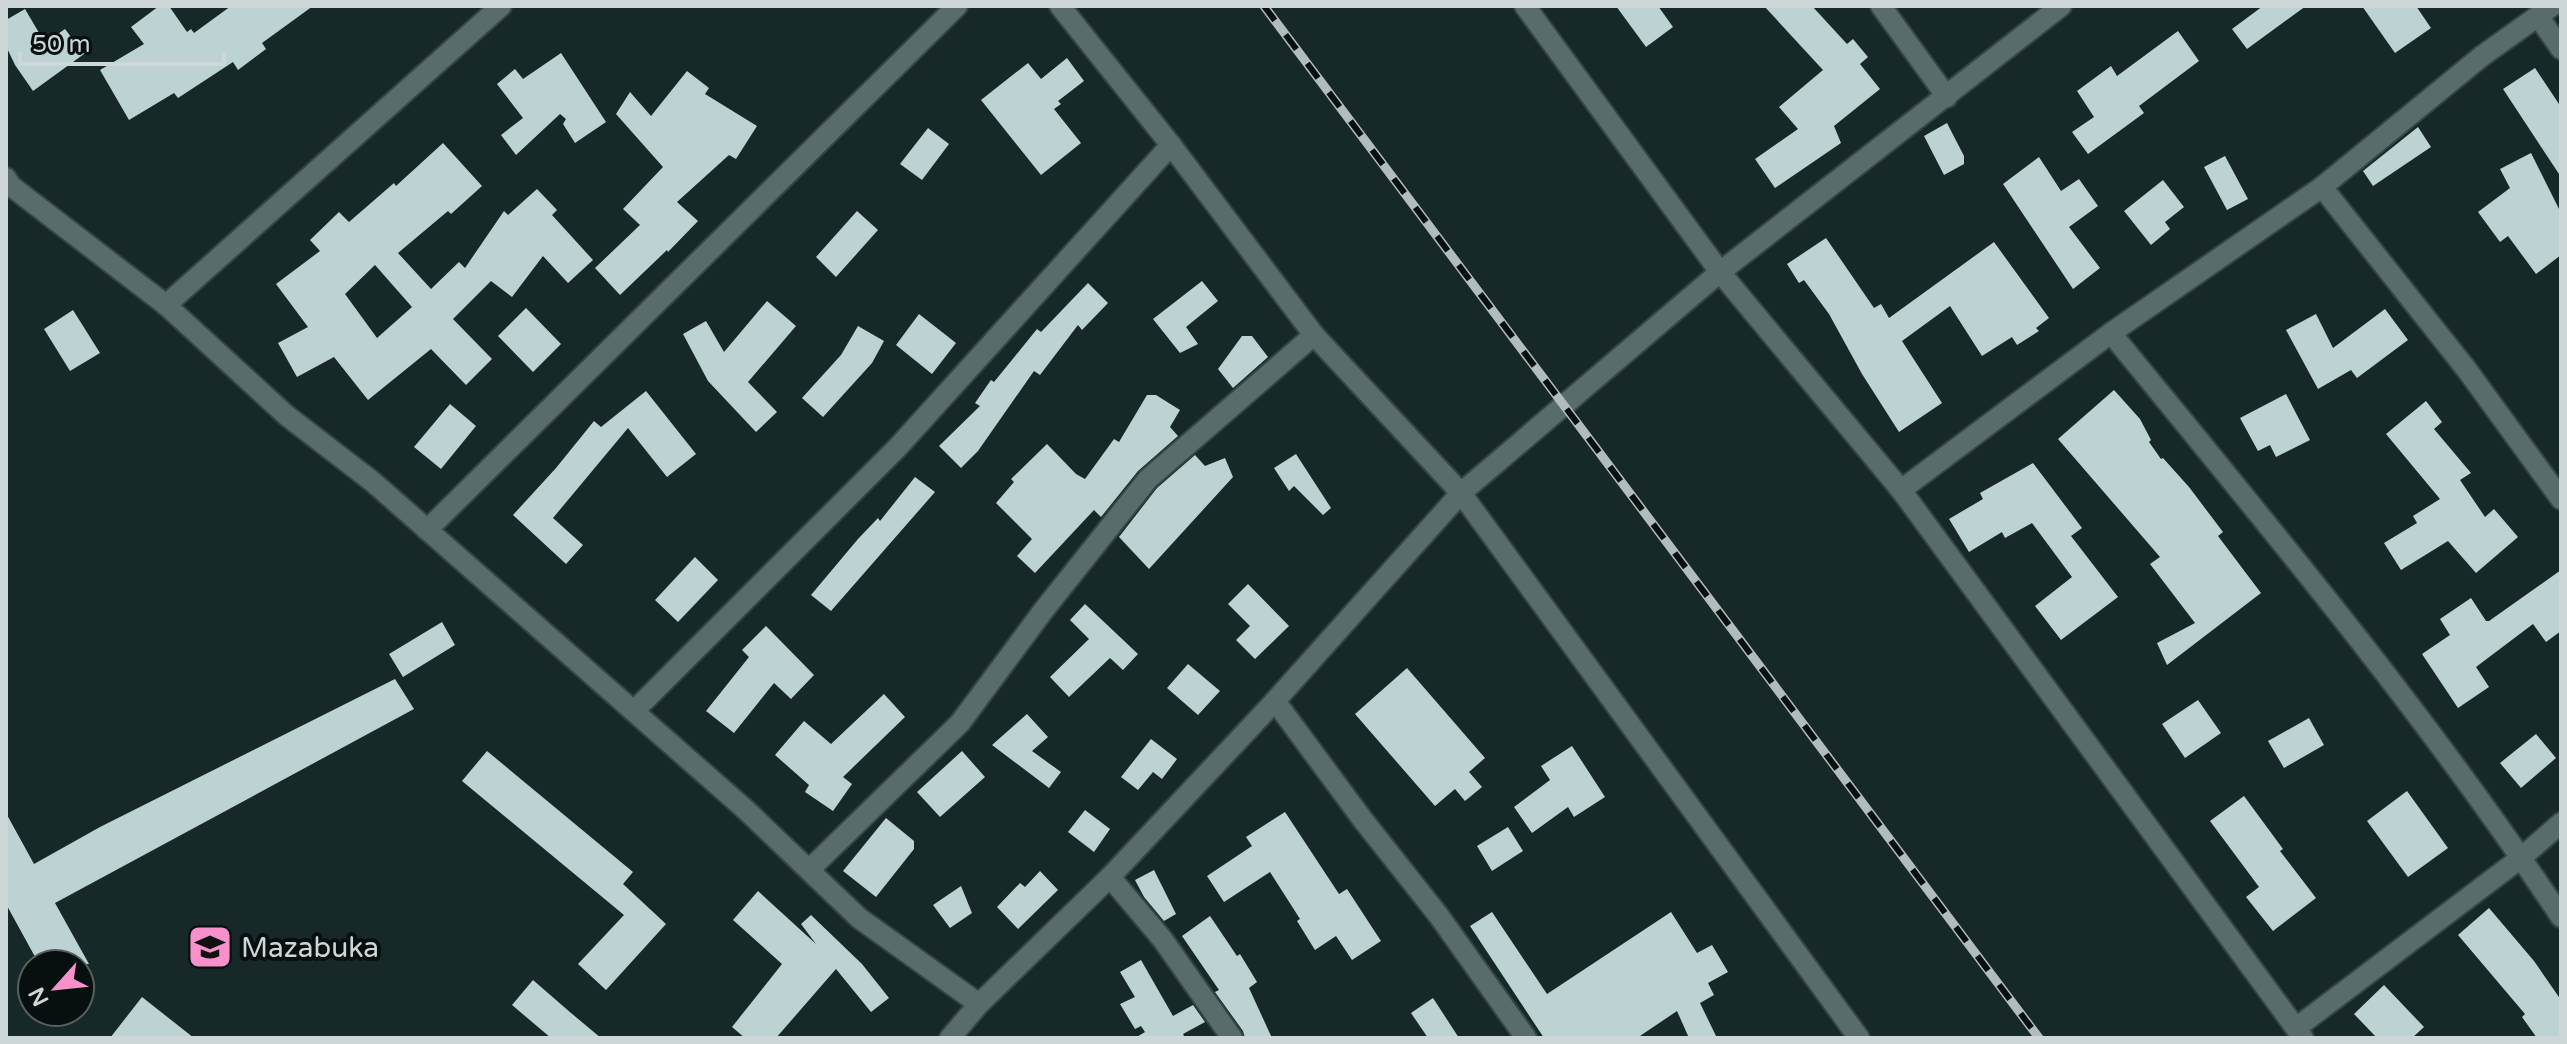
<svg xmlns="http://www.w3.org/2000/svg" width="2567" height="1044" font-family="'Varela Round',sans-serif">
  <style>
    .building { fill: #bdd3d3; fill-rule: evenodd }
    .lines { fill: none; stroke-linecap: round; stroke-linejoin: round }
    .minor-casing { stroke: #374444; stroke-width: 24 }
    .minor { stroke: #586c6c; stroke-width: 20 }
    .rail-casing { stroke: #b1bcbc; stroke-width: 9 }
    .rail { stroke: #080f0f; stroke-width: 6; stroke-dasharray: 18; stroke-linecap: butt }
    .labels { text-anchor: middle; stroke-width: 8; stroke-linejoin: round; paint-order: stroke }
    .poi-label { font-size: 28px; fill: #cdd7d7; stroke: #080f0f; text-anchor: start }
  </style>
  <rect width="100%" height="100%" fill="#162828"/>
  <!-- building -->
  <g class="building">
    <path d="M 159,6 L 169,6 L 187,32 L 191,29 L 194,33 L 231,6 L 313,6 L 262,43 L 266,49 L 238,70 L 233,62 L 178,98 L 174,93 L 129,120 L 100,70 L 144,44 L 131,27 Z"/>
    <path d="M 1616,6 L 1658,6 L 1673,27 L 1646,47 Z"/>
    <path d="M 1764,6 L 1812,6 L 1847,44 L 1853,39 L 1868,57 L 1860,64 L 1880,89 L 1834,126 L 1841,143 L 1775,188 L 1755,159 L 1798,129 L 1779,107 L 1823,70 Z"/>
    <path d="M 2263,6 L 2306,6 L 2247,49 L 2232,29 Z"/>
    <path d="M 2362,6 L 2416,6 L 2431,28 L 2395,53 Z"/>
    <path d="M 25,9 L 45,43 L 65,29 L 84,54 L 33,91 L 15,65 L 6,46 L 6,20 Z"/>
    <path d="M 2178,31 L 2199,61 L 2139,106 L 2144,113 L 2088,154 L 2072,132 L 2094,117 L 2077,91 L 2111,66 L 2117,76 Z"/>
    <path d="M 561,53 L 606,122 L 575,143 L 563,124 L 566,119 L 560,114 L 516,155 L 501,135 L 523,118 L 497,84 L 515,69 L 523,79 Z"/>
    <path d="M 1067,58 L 1084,81 L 1058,101 L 1061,104 L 1054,109 L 1081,143 L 1041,175 L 981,100 L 1028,63 L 1041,79 Z"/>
    <path d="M 2535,68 L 2561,107 L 2561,177 L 2503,89 Z"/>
    <path d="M 687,71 L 709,88 L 705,94 L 757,126 L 736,159 L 729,155 L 677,202 L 698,221 L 668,252 L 667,250 L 620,295 L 595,268 L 640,225 L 623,209 L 663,167 L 616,114 L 630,92 L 651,116 Z"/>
    <path d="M 1947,123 L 1964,156 L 1964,164 L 1944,175 L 1924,136 Z"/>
    <path d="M 2418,127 L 2431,147 L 2373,186 L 2363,171 Z"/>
    <path d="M 928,128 L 949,144 L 922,180 L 900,164 Z"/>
    <path d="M 443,143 L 482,186 L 451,214 L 448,211 L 398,253 L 431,289 L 459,262 L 465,268 L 504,211 L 508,215 L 537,189 L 557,210 L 552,215 L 593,260 L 568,283 L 543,256 L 512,297 L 491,281 L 453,319 L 492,359 L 466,385 L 431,349 L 368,400 L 334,357 L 297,377 L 278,343 L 308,327 L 276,284 L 320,251 L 310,240 L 339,212 L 349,222 L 394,183 L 396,186 ZM 375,265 L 412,307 L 377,338 L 345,294 Z"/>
    <path d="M 2531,153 L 2561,213 L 2561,255 L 2536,274 L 2508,236 L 2500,242 L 2478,212 L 2510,188 L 2500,169 Z"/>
    <path d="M 2225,156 L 2248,199 L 2227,210 L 2204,167 Z"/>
    <path d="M 2039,157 L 2061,191 L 2079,179 L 2098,206 L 2069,227 L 2100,268 L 2073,289 L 2003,184 Z"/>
    <path d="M 2163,180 L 2184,207 L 2165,222 L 2170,229 L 2151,245 L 2124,211 Z"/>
    <path d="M 857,211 L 878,230 L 836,277 L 816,257 Z"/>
    <path d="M 1826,238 L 1874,308 L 1881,304 L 1889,318 L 1994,242 L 2049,318 L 2036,328 L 2039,331 L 2017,345 L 2012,337 L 1982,356 L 1950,306 L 1902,341 L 1942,403 L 1899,432 L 1862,374 L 1829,314 L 1804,280 L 1799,283 L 1787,264 Z"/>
    <path d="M 1202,281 L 1218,301 L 1186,327 L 1198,344 L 1180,353 L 1153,319 Z"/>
    <path d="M 1088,283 L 1108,303 L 1082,330 L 1078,325 L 1040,375 L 1034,371 L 978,451 L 961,468 L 939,446 L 980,406 L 975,403 L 991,380 L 994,382 L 1037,329 L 1041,332 Z"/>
    <path d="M 767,301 L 796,326 L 748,382 L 777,412 L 756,432 L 708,381 L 683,334 L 706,321 L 724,352 Z"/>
    <path d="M 526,308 L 561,344 L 533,372 L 498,336 Z"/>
    <path d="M 2385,309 L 2408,340 L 2357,378 L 2351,370 L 2318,389 L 2286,330 L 2316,314 L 2333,348 Z"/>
    <path d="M 73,310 L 100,353 L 70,371 L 44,329 Z"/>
    <path d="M 919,314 L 956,343 L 932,374 L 896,345 Z"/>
    <path d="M 858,326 L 884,341 L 872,363 L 823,417 L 802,398 L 841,355 Z"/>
    <path d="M 1242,336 L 1252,336 L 1268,357 L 1233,388 L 1218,369 Z"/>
    <path d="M 2114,390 L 2140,419 L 2151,440 L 2149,442 L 2161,459 L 2163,458 L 2189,487 L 2223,532 L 2218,536 L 2261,593 L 2167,665 L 2157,643 L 2195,623 L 2150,564 L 2160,557 L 2058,439 Z"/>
    <path d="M 646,391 L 696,454 L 667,477 L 628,428 L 553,518 L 583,545 L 566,564 L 513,515 L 556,468 L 594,421 L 601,427 Z"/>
    <path d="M 2286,394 L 2310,440 L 2276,457 L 2270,445 L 2258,451 L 2240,418 Z"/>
    <path d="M 1147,395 L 1156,395 L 1180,410 L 1170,427 L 1178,436 L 1138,471 L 1101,517 L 1094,510 L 1035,573 L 1017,556 L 1032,539 L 996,503 L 1014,482 L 1011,479 L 1047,444 L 1076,474 L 1085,479 L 1114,439 L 1119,442 Z"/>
    <path d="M 2426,401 L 2442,422 L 2434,429 L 2471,473 L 2460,480 L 2485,517 L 2494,509 L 2518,537 L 2476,573 L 2448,541 L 2401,570 L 2384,543 L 2417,523 L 2413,516 L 2440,499 L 2386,434 Z"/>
    <path d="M 450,404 L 476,426 L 441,469 L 414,447 Z"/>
    <path d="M 1296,454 L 1331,508 L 1323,515 L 1294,486 L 1289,491 L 1274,468 Z"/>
    <path d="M 1195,455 L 1205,466 L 1225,458 L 1233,477 L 1149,569 L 1119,537 L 1157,488 Z"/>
    <path d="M 2033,463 L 2082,528 L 2071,536 L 2118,597 L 2061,640 L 2035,606 L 2072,577 L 2032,523 L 2005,538 L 2002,532 L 1969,552 L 1949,519 L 1983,499 L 1980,493 Z"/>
    <path d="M 915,477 L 935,492 L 831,611 L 811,595 L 858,539 L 878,518 L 880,521 Z"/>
    <path d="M 695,557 L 718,580 L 678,622 L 655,600 Z"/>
    <path d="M 2561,570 L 2561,631 L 2546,642 L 2533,624 L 2476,667 L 2489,687 L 2458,708 L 2422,654 L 2450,635 L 2440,619 L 2471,598 L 2486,621 L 2489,621 Z"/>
    <path d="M 1248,584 L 1289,626 L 1255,659 L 1236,640 L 1250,626 L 1228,604 Z"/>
    <path d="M 1085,604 L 1138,654 L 1123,670 L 1110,658 L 1069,697 L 1050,677 L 1089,639 L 1070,620 Z"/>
    <path d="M 442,622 L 455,645 L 403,677 L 389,654 Z"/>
    <path d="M 766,626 L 814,675 L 791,699 L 774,683 L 734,733 L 706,711 L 749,657 L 742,650 Z"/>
    <path d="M 1188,664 L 1220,691 L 1198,715 L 1167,688 Z"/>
    <path d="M 1407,668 L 1485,758 L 1469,772 L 1482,787 L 1465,801 L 1455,789 L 1435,806 L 1355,714 Z"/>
    <path d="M 395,679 L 414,709 L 55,903 L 89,964 L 39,964 L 6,904 L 6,813 L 34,864 L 100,827 Z"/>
    <path d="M 884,694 L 905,717 L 843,777 L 852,784 L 833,811 L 805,792 L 809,785 L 775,755 L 804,721 L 831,744 Z"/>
    <path d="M 2198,700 L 2221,733 L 2185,758 L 2162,724 Z"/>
    <path d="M 1027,714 L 1048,737 L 1032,751 L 1061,772 L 1049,788 L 992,745 Z"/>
    <path d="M 2309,718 L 2324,745 L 2284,768 L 2268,741 Z"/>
    <path d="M 2536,734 L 2556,758 L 2521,788 L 2500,763 Z"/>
    <path d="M 1151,739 L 1177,759 L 1162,779 L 1153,772 L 1138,790 L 1121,777 Z"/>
    <path d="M 1572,746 L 1605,797 L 1574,817 L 1568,807 L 1532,833 L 1514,807 L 1550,780 L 1541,766 Z"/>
    <path d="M 487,751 L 633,872 L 623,884 L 666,924 L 606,990 L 578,964 L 624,915 L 462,781 Z"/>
    <path d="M 962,751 L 985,777 L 940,817 L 917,792 Z"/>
    <path d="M 2407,791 L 2448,848 L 2408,877 L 2367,821 Z"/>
    <path d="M 2244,796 L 2283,849 L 2280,851 L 2316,898 L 2273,931 L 2246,897 L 2259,887 L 2210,821 Z"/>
    <path d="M 1085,810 L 1110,829 L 1094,852 L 1068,832 Z"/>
    <path d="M 1285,812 L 1339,894 L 1347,889 L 1381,941 L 1352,960 L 1336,936 L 1315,950 L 1297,921 L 1300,919 L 1270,872 L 1224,902 L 1207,876 L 1252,846 L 1246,837 Z"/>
    <path d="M 886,818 L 914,841 L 914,849 L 876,897 L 843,871 Z"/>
    <path d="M 1508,827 L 1523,851 L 1492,871 L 1477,846 Z"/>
    <path d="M 1154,870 L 1176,914 L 1164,921 L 1144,897 L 1135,880 Z"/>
    <path d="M 1040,871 L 1058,890 L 1018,929 L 997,907 L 1020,883 L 1025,887 Z"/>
    <path d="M 961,886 L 972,913 L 950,928 L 933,905 Z"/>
    <path d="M 758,891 L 816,944 L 801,924 L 811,915 L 862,964 L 889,998 L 871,1012 L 836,969 L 776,1038 L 745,1038 L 732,1027 L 782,964 L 733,920 Z"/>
    <path d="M 2489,908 L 2534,961 L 2561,1000 L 2561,1038 L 2537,1038 L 2522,1017 L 2525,1014 L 2458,935 Z"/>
    <path d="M 1492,912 L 1547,994 L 1671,912 L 1697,953 L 1712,945 L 1728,972 L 1708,983 L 1714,995 L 1700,1003 L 1717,1038 L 1689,1038 L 1677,1011 L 1637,1038 L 1544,1038 L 1470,926 Z"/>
    <path d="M 1210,916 L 1237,956 L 1240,954 L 1257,982 L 1249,988 L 1272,1038 L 1245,1038 L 1243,1031 L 1215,992 L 1219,990 L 1182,936 Z"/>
    <path d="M 1141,960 L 1173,1016 L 1193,1005 L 1205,1022 L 1183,1034 L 1185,1038 L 1135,1038 L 1145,1032 L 1141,1026 L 1135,1029 L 1120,1004 L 1135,997 L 1120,972 Z"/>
    <path d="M 533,980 L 571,1013 L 601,1038 L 551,1038 L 512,1005 Z"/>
    <path d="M 2384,985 L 2424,1027 L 2412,1038 L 2377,1038 L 2354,1014 Z"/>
    <path d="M 142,997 L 194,1038 L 110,1038 Z"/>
    <path d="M 1433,998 L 1459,1038 L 1428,1038 L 1411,1013 Z"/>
  </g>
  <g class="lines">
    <!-- minor casing -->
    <g class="minor-casing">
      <g id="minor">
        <path d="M 1060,6 L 1171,145 L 1314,335 L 1461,493 L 1859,1038"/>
        <path d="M 1525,6 L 1720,272 L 1901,490 L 2303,1038"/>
        <path d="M 1881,6 L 1947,97"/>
        <path d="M 2538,16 L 2561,49"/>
        <path d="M 6,178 L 11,186 L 166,305 L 286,415 L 373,482 L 746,810 L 859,918 L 979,1004"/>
        <path d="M 2322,187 L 2467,370 L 2561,499"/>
        <path d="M 166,305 L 501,6"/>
        <path d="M 2111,333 C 2266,523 2425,712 2561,917"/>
        <path d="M 1901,490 L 2111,333 L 2322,187 L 2482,56 L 2552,6"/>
        <path d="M 427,530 L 957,6"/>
        <path d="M 1275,701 L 1363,820 L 1439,916 L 1526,1038"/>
        <path d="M 634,711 L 898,447 L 1171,145"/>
        <path d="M 810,869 L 960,723 L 1043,611 L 1148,479 L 1314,335"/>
        <path d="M 1110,877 L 1163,940 L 1232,1038"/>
        <path d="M 2296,1028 L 2522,857 L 2561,823"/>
        <path d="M 950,1038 L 979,1004 L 1110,877 L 1275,701 L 1461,493 L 1720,272 L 2061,6"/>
      </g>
    </g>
    <!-- minor -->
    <use href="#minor" class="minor"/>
    <!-- rail casing -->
    <g class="rail-casing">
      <path id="rail" d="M 1264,6 L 2039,1038"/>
    </g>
    <!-- rail -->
    <use href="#rail" class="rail"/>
  </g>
  <!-- icons -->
  <defs>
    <g id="school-square" transform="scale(2.3)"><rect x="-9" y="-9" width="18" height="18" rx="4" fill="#f890cc" stroke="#080f0f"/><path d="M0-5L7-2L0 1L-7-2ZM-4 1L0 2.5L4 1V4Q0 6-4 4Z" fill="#111"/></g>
  </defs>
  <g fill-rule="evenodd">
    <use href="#school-square" x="210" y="947"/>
  </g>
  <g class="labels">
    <!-- poi labels -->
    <g class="poi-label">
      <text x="241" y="957">Mazabuka</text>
    </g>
  </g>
  <!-- border -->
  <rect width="2567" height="1044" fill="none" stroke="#cdd7d7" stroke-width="16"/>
  <!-- north arrow -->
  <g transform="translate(56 988) rotate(243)"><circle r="38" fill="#080f0f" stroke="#575f5f" stroke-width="2"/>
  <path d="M0-6L14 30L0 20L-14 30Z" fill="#f890cc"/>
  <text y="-12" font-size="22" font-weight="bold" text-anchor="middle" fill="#cdd7d7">N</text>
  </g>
  <!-- scale -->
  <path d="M20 52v12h204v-12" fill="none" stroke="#cdd7d7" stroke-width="4"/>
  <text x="32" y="52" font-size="24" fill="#cdd7d7" stroke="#080f0f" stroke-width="6" paint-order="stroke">50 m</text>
</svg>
